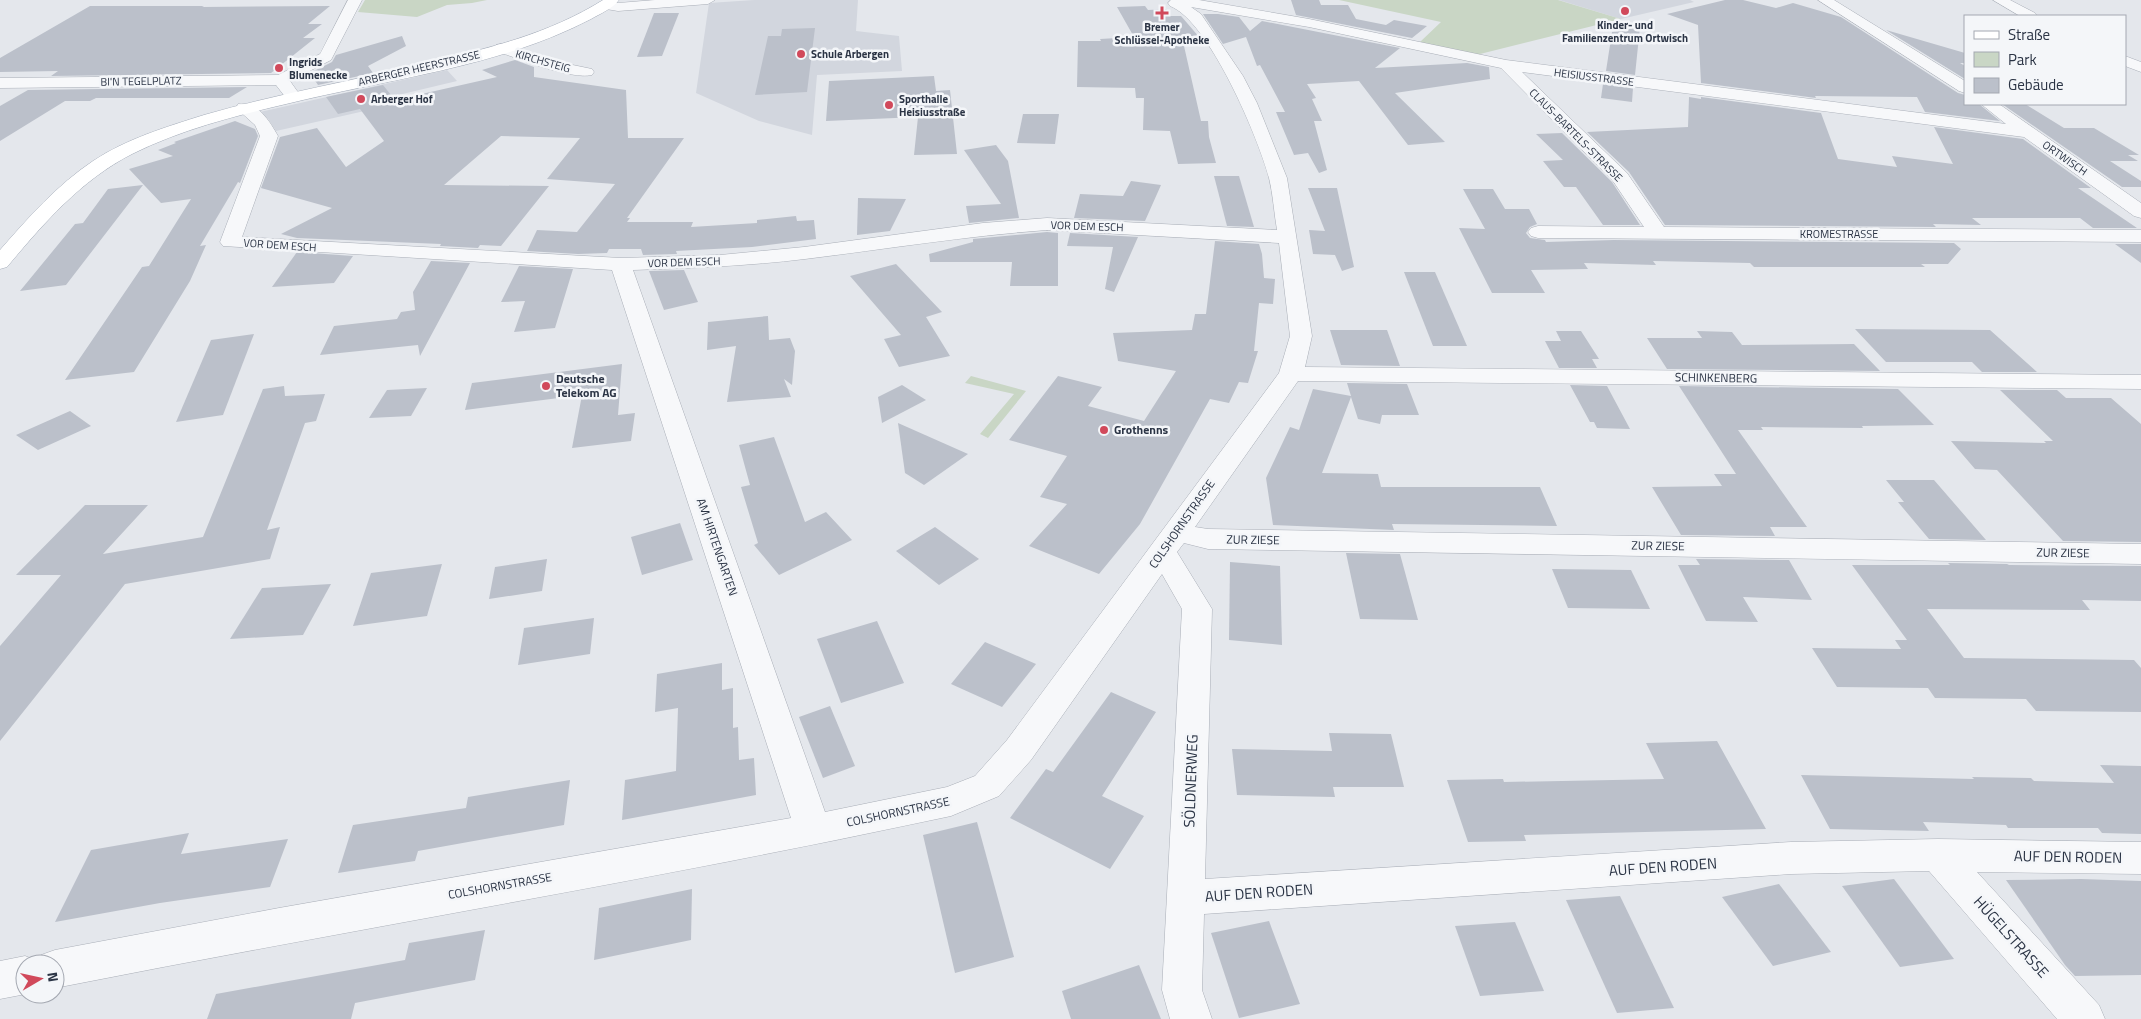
<svg xmlns="http://www.w3.org/2000/svg" width="2141" height="1019" font-family="'Titillium Web',sans-serif">
  <style>
    .built { fill: #d2d6de }
    .green { fill: #c9d6c5 }
    .building { fill: #bbc0ca }
    .lines { fill: none; stroke-linecap: round; stroke-linejoin: round }
    .minor-casing { stroke: #a9aeb7; stroke-width: 1 }
    .major-casing { stroke: #a3abb8; stroke-width: 1 }
    .minor { fill: #f7f8fa; fill-rule: evenodd }
    .major { fill: #fff; fill-rule: evenodd }
    .poi-dot { fill: #d1495b; stroke: #f4f6f9; stroke-width: 2 }
    .labels { text-anchor: middle; stroke-width: 5; stroke-linejoin: round; paint-order: stroke }
    .far-poi-label { font-size: 11px; font-weight: bold; fill: #2b3445; stroke: #f4f6f9; text-anchor: start }
    .far-street-label { font-size: 11px; fill: #2b3445; stroke: #f4f6f9 }
    .street-label { font-size: 12px; fill: #2b3445; stroke: #f4f6f9 }
    .poi-label { font-size: 12px; font-weight: bold; fill: #2b3445; stroke: #f4f6f9; text-anchor: start }
    .near-street-label { font-size: 15px; fill: #2b3445; stroke: #f4f6f9 }
  </style>
  <rect width="100%" height="100%" fill="#e4e7ec"/>
  <!-- built -->
  <g class="built">
    <path d="M 754,0 L 858,0 L 856,31 L 899,36 L 902,71 L 817,75 L 812,135 L 759,121 L 696,93 L 709,3 Z"/>
    <path d="M 1559,0 L 1690,0 L 1694,2 L 1621,19 Z"/>
    <path d="M 447,70 L 457,81 L 394,96 L 400,103 L 276,131 L 268,119 L 260,112 Z"/>
  </g>
  <!-- green -->
  <g class="green">
    <path d="M 365,0 L 487,0 L 472,3 L 447,5 L 417,17 L 358,12 Z"/>
    <path d="M 1339,0 L 1558,0 L 1621,19 L 1476,55 L 1420,42 L 1441,22 Z"/>
    <path d="M 971,376 L 1026,391 L 988,438 L 980,434 L 1014,394 L 965,383 Z"/>
  </g>
  <!-- building -->
  <g class="building">
    <path d="M 1291,0 L 1319,0 L 1321,5 L 1348,5 L 1356,19 L 1386,25 L 1394,20 L 1427,26 L 1412,38 L 1296,15 Z"/>
    <path d="M 1725,0 L 1743,0 L 1776,8 L 1793,3 L 1841,17 L 1958,93 L 1965,95 L 1965,104 L 1979,104 L 2000,121 L 1925,112 L 1917,97 L 1815,96 L 1816,98 L 1701,83 L 1698,25 L 1667,14 Z"/>
    <path d="M 90,6 L 204,6 L 202,7 L 330,6 L 308,24 L 322,24 L 303,38 L 315,38 L 271,73 L 51,76 L 58,71 L 0,72 L 0,58 Z"/>
    <path d="M 1145,6 L 1148,10 L 1166,9 L 1170,16 L 1181,16 L 1206,45 L 1184,46 L 1201,121 L 1208,121 L 1209,137 L 1216,163 L 1178,164 L 1170,131 L 1143,130 L 1144,98 L 1136,98 L 1135,88 L 1077,87 L 1078,41 L 1101,41 L 1100,39 L 1134,37 L 1117,7 Z"/>
    <path d="M 654,13 L 679,13 L 662,56 L 637,57 Z"/>
    <path d="M 1203,14 L 1218,14 L 1239,17 L 1250,31 L 1262,21 L 1400,48 L 1375,68 L 1467,63 L 1489,67 L 1490,79 L 1395,93 L 1445,142 L 1408,145 L 1359,81 L 1307,84 L 1316,98 L 1312,99 L 1322,121 L 1314,121 L 1327,170 L 1319,173 L 1308,153 L 1294,155 L 1276,112 L 1285,112 L 1260,65 L 1257,66 L 1246,37 L 1223,44 Z"/>
    <path d="M 1640,27 L 1635,75 L 1606,71 L 1612,32 Z"/>
    <path d="M 815,28 L 807,92 L 755,95 L 768,36 L 781,36 L 782,29 Z"/>
    <path d="M 1886,30 L 1965,53 L 1965,63 L 1960,63 L 1965,66 L 1965,79 Z"/>
    <path d="M 402,36 L 406,46 L 368,66 L 373,73 L 318,85 L 310,73 L 332,62 L 336,55 Z"/>
    <path d="M 515,60 L 534,67 L 534,77 L 626,90 L 628,138 L 684,138 L 627,218 L 630,218 L 627,222 L 693,222 L 691,227 L 757,223 L 757,220 L 796,216 L 797,221 L 814,220 L 816,239 L 752,247 L 676,251 L 677,254 L 643,255 L 641,249 L 609,249 L 607,253 L 578,254 L 527,251 L 537,230 L 577,232 L 615,184 L 547,179 L 580,138 L 501,136 L 444,185 L 549,186 L 501,246 L 480,245 L 478,248 L 440,246 L 441,244 L 297,238 L 281,234 L 332,208 L 261,188 L 280,137 L 317,128 L 346,167 L 384,141 L 360,109 L 338,114 L 326,97 L 383,85 L 395,100 L 497,77 L 482,70 Z"/>
    <path d="M 934,76 L 936,91 L 950,90 L 957,154 L 914,155 L 918,117 L 826,121 L 829,81 Z"/>
    <path d="M 1603,84 L 1633,88 L 1632,102 L 1601,98 Z"/>
    <path d="M 247,87 L 229,98 L 96,98 L 90,101 L 65,101 L 0,141 L 0,106 L 28,90 Z"/>
    <path d="M 1689,97 L 1701,99 L 1701,97 L 1821,113 L 1838,159 L 1897,167 L 1892,156 L 1953,164 L 1934,127 L 2023,139 L 2091,188 L 2078,188 L 2137,228 L 2093,228 L 2080,218 L 1972,218 L 1981,225 L 1933,224 L 1936,227 L 1665,225 L 1629,172 L 1587,132 L 1688,127 Z"/>
    <path d="M 2002,104 L 2025,104 L 2064,128 L 2094,128 L 2139,155 L 2128,155 L 2138,161 L 2110,161 L 2141,181 L 2141,187 L 2122,187 Z"/>
    <path d="M 1023,114 L 1059,114 L 1055,144 L 1017,143 Z"/>
    <path d="M 235,121 L 255,129 L 258,136 L 240,183 L 238,182 L 200,246 L 206,245 L 190,281 L 134,372 L 65,380 L 142,267 L 149,266 L 191,199 L 161,203 L 129,169 L 173,156 L 158,150 L 176,143 L 174,142 Z"/>
    <path d="M 1562,133 L 1612,182 L 1640,225 L 1603,225 L 1576,187 L 1564,187 L 1543,161 L 1563,160 L 1536,134 Z"/>
    <path d="M 996,145 L 1008,161 L 1019,218 L 969,223 L 966,206 L 1001,204 L 964,150 Z"/>
    <path d="M 1214,176 L 1239,176 L 1254,227 L 1227,226 Z"/>
    <path d="M 1131,181 L 1161,185 L 1145,221 L 1074,218 L 1080,194 L 1123,196 Z"/>
    <path d="M 143,185 L 66,285 L 20,291 L 75,224 L 83,223 L 108,189 Z"/>
    <path d="M 1308,188 L 1337,188 L 1354,267 L 1342,271 L 1335,255 L 1313,254 L 1309,230 L 1325,231 Z"/>
    <path d="M 1463,189 L 1493,189 L 1505,209 L 1529,209 L 1537,224 L 1530,227 L 1526,233 L 1530,238 L 1545,240 L 1546,242 L 1614,240 L 1954,243 L 1961,249 L 1948,264 L 1921,264 L 1925,267 L 1754,267 L 1750,263 L 1653,261 L 1656,265 L 1584,263 L 1588,269 L 1531,270 L 1545,293 L 1492,293 L 1459,228 L 1485,229 Z"/>
    <path d="M 858,198 L 906,199 L 890,231 L 857,235 Z"/>
    <path d="M 1047,232 L 1058,233 L 1058,286 L 1010,286 L 1012,262 L 930,262 L 929,254 L 973,242 L 973,239 Z"/>
    <path d="M 1070,233 L 1138,237 L 1114,292 L 1105,289 L 1113,247 L 1067,246 Z"/>
    <path d="M 1215,241 L 1259,244 L 1262,254 L 1264,278 L 1275,279 L 1273,304 L 1259,303 L 1254,351 L 1258,351 L 1248,383 L 1239,382 L 1229,403 L 1210,399 L 1140,524 L 1099,574 L 1029,546 L 1067,504 L 1040,497 L 1067,456 L 1009,440 L 1058,376 L 1102,387 L 1088,406 L 1144,421 L 1176,371 L 1118,361 L 1113,333 L 1192,330 L 1195,314 L 1206,314 Z"/>
    <path d="M 2115,244 L 2141,244 L 2141,263 Z"/>
    <path d="M 297,252 L 353,256 L 334,283 L 272,287 Z"/>
    <path d="M 431,261 L 470,263 L 420,356 L 418,345 L 320,355 L 334,326 L 397,319 L 401,312 L 415,310 L 413,292 Z"/>
    <path d="M 896,264 L 942,312 L 926,317 L 950,356 L 899,367 L 884,339 L 901,335 L 850,276 Z"/>
    <path d="M 519,266 L 573,269 L 555,328 L 514,332 L 525,301 L 501,302 Z"/>
    <path d="M 684,270 L 698,302 L 664,310 L 649,271 Z"/>
    <path d="M 1404,272 L 1435,272 L 1467,346 L 1433,346 Z"/>
    <path d="M 768,316 L 769,340 L 790,338 L 795,351 L 792,385 L 784,379 L 791,397 L 727,402 L 736,346 L 707,350 L 708,322 Z"/>
    <path d="M 1855,329 L 1990,330 L 2037,372 L 1982,372 L 1972,362 L 1886,362 Z"/>
    <path d="M 1330,330 L 1387,330 L 1400,366 L 1341,365 Z"/>
    <path d="M 1556,331 L 1581,331 L 1599,359 L 1592,359 L 1597,368 L 1559,368 L 1545,341 L 1561,341 Z"/>
    <path d="M 1697,331 L 1732,332 L 1742,345 L 1854,344 L 1880,371 L 1667,369 L 1647,338 L 1702,338 Z"/>
    <path d="M 254,334 L 223,415 L 176,422 L 211,340 Z"/>
    <path d="M 622,364 L 618,415 L 635,413 L 631,441 L 572,448 L 582,395 L 465,410 L 472,383 Z"/>
    <path d="M 1347,383 L 1407,384 L 1419,415 L 1382,415 L 1380,424 L 1358,419 L 1351,397 L 1322,473 L 1378,474 L 1381,487 L 1540,487 L 1557,526 L 1392,524 L 1394,530 L 1273,525 L 1266,478 L 1290,427 L 1299,430 L 1313,389 L 1351,396 Z"/>
    <path d="M 902,385 L 926,400 L 882,423 L 878,397 Z"/>
    <path d="M 1570,385 L 1607,386 L 1630,429 L 1597,428 L 1594,422 L 1590,422 Z"/>
    <path d="M 284,386 L 285,396 L 325,394 L 316,421 L 305,423 L 267,530 L 280,527 L 270,559 L 125,584 L 0,741 L 0,646 L 61,575 L 16,575 L 85,505 L 148,505 L 103,554 L 203,537 L 263,389 Z"/>
    <path d="M 1679,386 L 1898,389 L 1934,425 L 1862,426 L 1863,428 L 1761,427 L 1763,430 L 1738,430 L 1807,527 L 1770,527 L 1775,536 L 1681,535 L 1652,487 L 1722,486 L 1714,474 L 1736,474 Z"/>
    <path d="M 427,388 L 411,416 L 369,418 L 387,390 Z"/>
    <path d="M 2000,390 L 2057,390 L 2066,398 L 2111,398 L 2141,424 L 2141,542 L 2063,541 L 1997,470 L 1975,469 L 1951,441 L 2046,443 L 2044,441 L 2053,441 Z"/>
    <path d="M 70,411 L 91,426 L 38,450 L 16,435 Z"/>
    <path d="M 898,423 L 968,454 L 924,485 L 905,473 Z"/>
    <path d="M 774,437 L 805,522 L 826,512 L 852,540 L 779,575 L 754,545 L 758,543 L 741,487 L 750,485 L 739,445 Z"/>
    <path d="M 1886,480 L 1934,480 L 1986,540 L 1929,539 L 1898,502 L 1904,502 Z"/>
    <path d="M 680,523 L 693,560 L 642,575 L 631,537 Z"/>
    <path d="M 935,527 L 979,559 L 939,585 L 896,551 Z"/>
    <path d="M 1346,553 L 1400,554 L 1418,620 L 1360,619 Z"/>
    <path d="M 547,559 L 542,591 L 489,599 L 495,567 Z"/>
    <path d="M 1696,559 L 1789,560 L 1812,600 L 1743,597 L 1758,622 L 1706,621 L 1678,565 L 1700,565 Z"/>
    <path d="M 1230,562 L 1280,566 L 1282,645 L 1229,640 Z"/>
    <path d="M 1948,563 L 2007,564 L 2009,565 L 2141,566 L 2141,601 L 2082,600 L 2090,610 L 1927,609 L 1964,658 L 2134,660 L 2141,668 L 2141,712 L 2036,711 L 2026,699 L 1935,698 L 1928,688 L 1837,687 L 1812,648 L 1901,649 L 1895,640 L 1907,640 L 1852,565 L 1950,565 Z"/>
    <path d="M 442,564 L 427,616 L 353,626 L 371,573 Z"/>
    <path d="M 1552,569 L 1631,570 L 1650,609 L 1568,608 Z"/>
    <path d="M 331,584 L 303,635 L 230,639 L 262,588 Z"/>
    <path d="M 594,618 L 590,654 L 518,665 L 524,628 Z"/>
    <path d="M 877,621 L 904,683 L 841,703 L 817,639 Z"/>
    <path d="M 985,642 L 1036,664 L 1002,707 L 951,684 Z"/>
    <path d="M 722,663 L 722,690 L 733,688 L 733,728 L 738,727 L 739,760 L 754,758 L 756,795 L 622,820 L 625,780 L 676,771 L 678,708 L 655,712 L 657,674 Z"/>
    <path d="M 1111,692 L 1156,712 L 1102,796 L 1144,816 L 1110,869 L 1010,818 L 1046,769 L 1053,772 Z"/>
    <path d="M 830,706 L 855,766 L 823,778 L 799,717 Z"/>
    <path d="M 1329,733 L 1391,734 L 1404,787 L 1333,787 L 1335,797 L 1237,795 L 1232,749 L 1332,751 Z"/>
    <path d="M 1717,741 L 1766,829 L 1524,835 L 1526,841 L 1468,842 L 1447,780 L 1503,779 L 1504,782 L 1664,779 L 1646,743 Z"/>
    <path d="M 2100,765 L 2141,766 L 2141,834 L 2102,833 L 2098,828 L 2008,828 L 2006,825 L 1923,822 L 1929,831 L 1830,829 L 1801,775 L 1974,779 L 1972,777 L 2031,778 L 2034,781 L 2114,783 Z"/>
    <path d="M 570,780 L 564,825 L 418,851 L 415,861 L 338,873 L 353,825 L 466,808 L 468,797 Z"/>
    <path d="M 977,822 L 1014,957 L 955,973 L 923,835 Z"/>
    <path d="M 189,833 L 181,854 L 288,839 L 270,887 L 160,903 L 55,922 L 91,850 Z"/>
    <path d="M 1894,879 L 1954,959 L 1900,967 L 1842,886 Z"/>
    <path d="M 2081,879 L 2141,881 L 2141,975 L 2075,976 L 2065,965 L 2006,880 Z"/>
    <path d="M 1779,884 L 1831,952 L 1773,966 L 1722,897 Z"/>
    <path d="M 692,889 L 691,940 L 594,960 L 599,908 Z"/>
    <path d="M 1620,896 L 1674,1008 L 1617,1013 L 1566,900 Z"/>
    <path d="M 1269,921 L 1300,1004 L 1239,1018 L 1211,933 Z"/>
    <path d="M 1515,922 L 1544,991 L 1480,996 L 1455,926 Z"/>
    <path d="M 485,930 L 475,980 L 355,1003 L 351,1019 L 207,1019 L 216,994 L 405,960 L 409,943 Z"/>
    <path d="M 1139,965 L 1161,1019 L 1071,1019 L 1062,991 Z"/>
  </g>
  <g class="lines">
    <!-- minor casing -->
    <g class="minor-casing">
      <g id="minor">
        <path d="M 348,0 L 362,0 L 331,60 L 290,81 L 300,95 L 298,98 L 286,98 L 276,85 L 0,88 L 0,78 L 278,75 L 320,54 Z"/>
        <path d="M 655,0 L 715,0 L 708,4 L 618,11 L 600,8 L 598,5 L 605,1 L 618,3 Z"/>
        <path d="M 1171,0 L 1199,0 L 1309,19 L 1506,60 L 2006,124 L 1981,104 L 1999,104 L 2141,203 L 2141,218 L 2134,216 L 2024,137 L 1522,72 L 1627,173 L 1664,227 L 2141,230 L 2141,242 L 1538,238 L 1531,236 L 1528,232 L 1531,228 L 1538,226 L 1644,227 L 1613,181 L 1501,68 L 1309,27 L 1191,7 L 1201,14 L 1243,76 L 1257,103 L 1287,178 L 1312,336 L 1305,367 L 2141,375 L 2141,389 L 1298,381 L 1195,527 L 1208,529 L 2141,544 L 2141,564 L 1208,549 L 1184,543 L 1177,552 L 1212,609 L 1205,879 L 1791,842 L 1938,839 L 2141,842 L 2141,874 L 1977,872 L 2099,1005 L 2105,1019 L 2057,1019 L 1929,871 L 1791,874 L 1204,914 L 1202,990 L 1212,1019 L 1170,1019 L 1162,990 L 1182,609 L 1162,574 L 1031,760 L 999,796 L 951,816 C 654,880 353,929 55,988 L 55,964 L 25,964 L 26,994 L 0,999 L 0,961 L 25,956 L 38,961 L 41,955 L 55,950 L 279,908 L 791,818 L 612,270 L 223,246 L 220,242 L 260,136 L 255,125 L 236,108 L 238,104 C 257,100 270,122 278,136 L 242,237 L 621,258 L 720,255 L 804,247 L 983,223 L 1047,218 L 1277,230 C 1274,213 1273,194 1269,178 C 1258,137 1209,21 1170,6 L 1168,3 ZM 1047,230 L 1279,243 L 1290,336 L 1279,373 L 1007,740 L 975,776 L 947,787 L 825,812 L 633,270 C 691,268 748,266 805,259 C 886,249 966,236 1047,230 Z"/>
        <path d="M 1818,0 L 1834,0 L 1965,81 L 1965,93 L 1959,91 Z"/>
        <path d="M 1993,0 L 2010,0 L 2035,13 L 2037,16 L 2020,16 Z"/>
        <path d="M 501,44 L 563,63 L 592,69 L 594,72 L 592,75 C 571,80 517,58 496,51 L 494,48 L 496,45 Z"/>
        <path d="M 2125,56 L 2141,62 L 2141,72 L 2125,66 Z"/>
      </g>
    </g>
    <!-- major casing -->
    <g class="major-casing">
      <path id="major" d="M 603,0 L 619,0 C 613,8 600,14 591,19 C 497,68 387,79 286,104 C 234,116 180,130 132,154 C 81,180 43,224 7,267 L 0,269 L 0,250 C 28,218 57,185 93,161 C 126,139 166,127 204,115 C 277,94 352,81 425,63 C 487,49 549,34 603,0 Z"/>
    </g>
    <!-- minor -->
    <use href="#minor" class="minor"/>
    <!-- major -->
    <use href="#major" class="major"/>
  </g>
  <!-- markers -->
  <g class="poi-dot">
    <circle cx="1625" cy="11" r="5"/>
    <path d="M1159.5 5.5h5v5h5v5h-5v5h-5v-5h-5v-5h5z"/>
    <circle cx="801" cy="54" r="5"/>
    <circle cx="279" cy="68" r="5"/>
    <circle cx="361" cy="99" r="5"/>
    <circle cx="889" cy="105" r="5"/>
    <circle cx="546" cy="386" r="5"/>
    <circle cx="1104" cy="430" r="5"/>
  </g>
  <g class="labels">
    <!-- far-poi labels -->
    <g class="far-poi-label">
      <text x="1625" y="29" text-anchor="middle">Kinder- und<tspan x="1625" dy="13">Familienzentrum Ortwisch</tspan></text>
      <text x="1162" y="31" text-anchor="middle">Bremer<tspan x="1162" dy="13">Schlüssel-Apotheke</tspan></text>
      <text x="811" y="58">Schule Arbergen</text>
      <text x="289" y="66">Ingrids<tspan x="289" dy="13">Blumenecke</tspan></text>
      <text x="371" y="103">Arberger Hof</text>
      <text x="899" y="103">Sporthalle<tspan x="899" dy="13">Heisiusstraße</tspan></text>
    </g>
    <!-- far-street labels -->
    <g class="far-street-label">
      <text transform="translate(543 61) rotate(16)" y="4">KIRCHSTEIG</text>
      <text transform="translate(419 68) rotate(-13)" y="4">ARBERGER HEERSTRASSE</text>
      <text transform="translate(1594 77) rotate(7)" y="4">HEISIUSSTRASSE</text>
      <text transform="translate(141 81) rotate(-1)" y="4">BI'N TEGELPLATZ</text>
      <text transform="translate(1576 135) rotate(45)" y="4">CLAUS-BARTELS-STRASSE</text>
      <text transform="translate(2065 158) rotate(35)" y="4">ORTWISCH</text>
      <text transform="translate(1087 226) rotate(2)" y="4">VOR DEM ESCH</text>
      <text x="1839" y="238">KROMESTRASSE</text>
      <text transform="translate(280 245) rotate(4)" y="4">VOR DEM ESCH</text>
      <text transform="translate(684 262) rotate(-2)" y="4">VOR DEM ESCH</text>
    </g>
    <!-- street labels -->
    <g class="street-label">
      <text transform="translate(1716 378) rotate(1)" y="4">SCHINKENBERG</text>
      <text transform="translate(1182 524) rotate(-55)" y="4">COLSHORNSTRASSE</text>
      <text transform="translate(1253 540) rotate(1)" y="4">ZUR ZIESE</text>
      <text transform="translate(1658 546) rotate(1)" y="4">ZUR ZIESE</text>
      <text transform="translate(717 547) rotate(71)" y="4">AM HIRTENGARTEN</text>
      <text transform="translate(2063 553) rotate(1)" y="4">ZUR ZIESE</text>
      <text transform="translate(898 812) rotate(-12)" y="4">COLSHORNSTRASSE</text>
      <text transform="translate(500 886) rotate(-10)" y="4">COLSHORNSTRASSE</text>
    </g>
    <!-- poi labels -->
    <g class="poi-label">
      <text x="556" y="383">Deutsche<tspan x="556" dy="14">Telekom AG</tspan></text>
      <text x="1114" y="434">Grothenns</text>
    </g>
    <!-- near-street labels -->
    <g class="near-street-label">
      <text transform="translate(1191 781) rotate(-88)" y="5">SÖLDNERWEG</text>
      <text transform="translate(2068 857) rotate(1)" y="5">AUF DEN RODEN</text>
      <text transform="translate(1663 867) rotate(-4)" y="5">AUF DEN RODEN</text>
      <text transform="translate(1259 893) rotate(-4)" y="5">AUF DEN RODEN</text>
      <text transform="translate(2011 937) rotate(48)" y="5">HÜGELSTRASSE</text>
    </g>
  </g>
  <!-- legend -->
  <rect x="1964" y="15" width="162" height="90" fill="#f4f6f9" stroke="#a4a8b1"/>
  <rect x="1974" y="31" width="25" height="8" fill="#ffffff" stroke="#a4a8b1"/>
  <text x="2008" y="40" font-size="15" fill="#2b3445">Straße</text>
  <rect x="1974" y="52" width="25" height="15" fill="#c9d6c5" stroke="#a4a8b1"/>
  <text x="2008" y="65" font-size="15" fill="#2b3445">Park</text>
  <rect x="1974" y="78" width="25" height="15" fill="#bbc0ca" stroke="#a4a8b1"/>
  <text x="2008" y="90" font-size="15" fill="#2b3445">Gebäude</text>
  <!-- north arrow -->
  <g transform="translate(40 979) rotate(81)"><circle r="24" fill="#f4f6f9" stroke="#a4a8b1"/>
  <path d="M0-4L9 19L0 12L-9 19Z" fill="#d1495b"/>
  <text y="-8" font-size="14" font-weight="bold" text-anchor="middle" fill="#2b3445">N</text>
  </g>
</svg>
